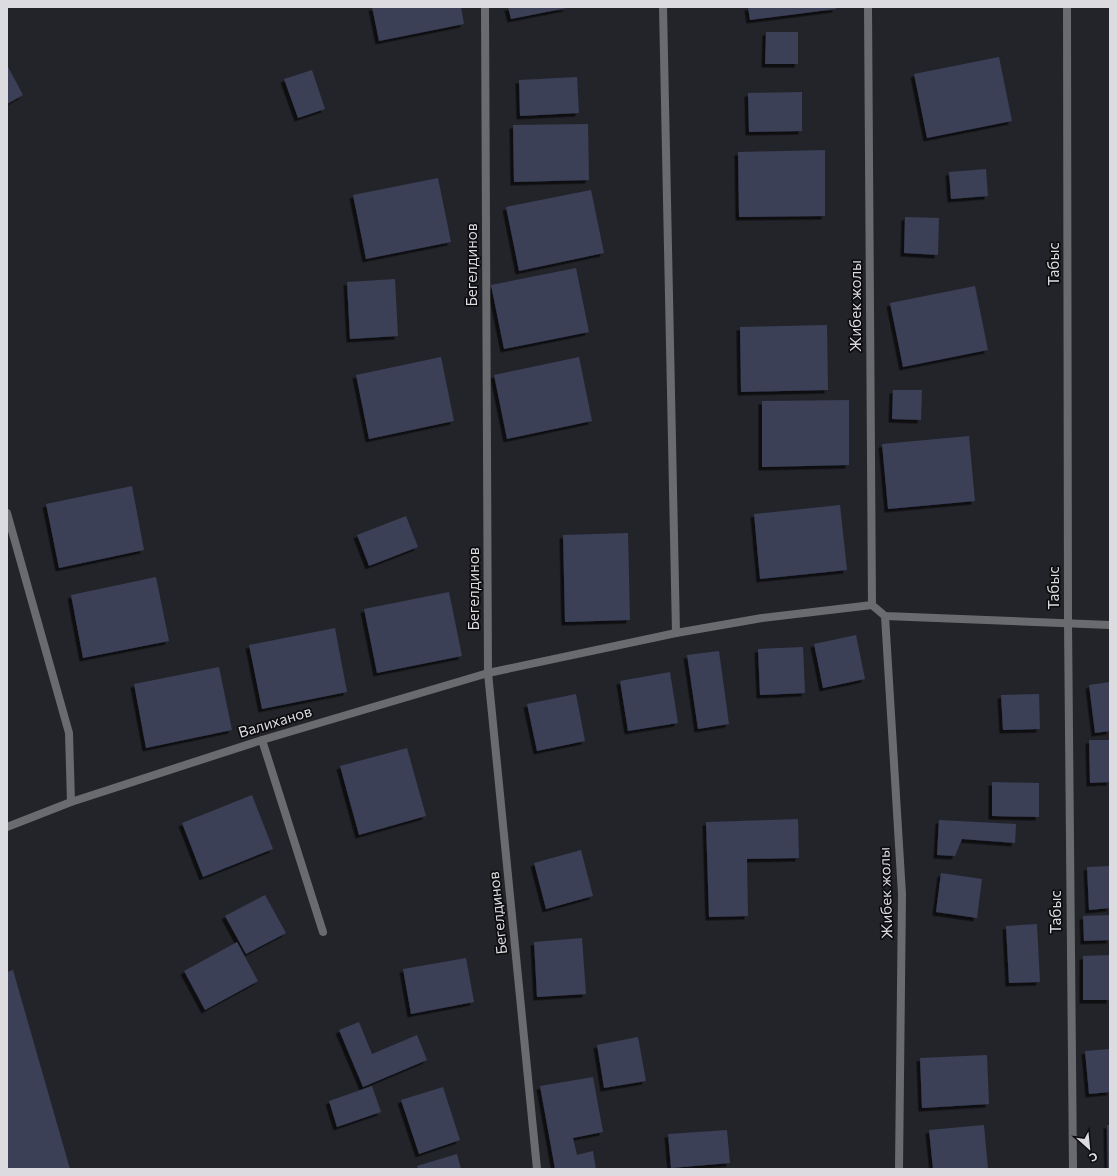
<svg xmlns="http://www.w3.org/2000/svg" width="1117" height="1176" font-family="Commissioner,sans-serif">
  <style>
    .building { fill: #3a3f57; filter: url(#shadow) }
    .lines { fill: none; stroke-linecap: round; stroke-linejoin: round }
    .street { stroke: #6a6b6e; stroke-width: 8 }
    .labels { text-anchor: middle; stroke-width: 3.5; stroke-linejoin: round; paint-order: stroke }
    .street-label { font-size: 15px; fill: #dbdbe0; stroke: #0d0d10 }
  </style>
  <defs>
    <filter id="shadow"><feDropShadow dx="-3.5" dy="3.5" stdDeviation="0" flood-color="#0009"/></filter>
  </defs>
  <rect width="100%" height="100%" fill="#23242a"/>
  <!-- building -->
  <g class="building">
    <path d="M 372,7 L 461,7 L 464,24 L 379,41 Z"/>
    <path d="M 508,7 L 567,7 L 567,8 L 511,19 Z"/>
    <path d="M 748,7 L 836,7 L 836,9 L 750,20 Z"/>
    <path d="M 766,32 L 798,32 L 798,64 L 765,64 Z"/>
    <path d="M 999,57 L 1012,121 L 927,138 L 914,74 Z"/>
    <path d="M 7,65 L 23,95 L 7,104 Z"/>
    <path d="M 312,70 L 325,109 L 298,118 L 284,79 Z"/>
    <path d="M 577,77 L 579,113 L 520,116 L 519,80 Z"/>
    <path d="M 802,92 L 802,131 L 749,132 L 748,93 Z"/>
    <path d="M 588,124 L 589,180 L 514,182 L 513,125 Z"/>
    <path d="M 825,150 L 825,216 L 739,217 L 738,152 Z"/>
    <path d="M 986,169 L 988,196 L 951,199 L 949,172 Z"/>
    <path d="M 438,178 L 451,242 L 366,259 L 353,195 Z"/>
    <path d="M 591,190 L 604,253 L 519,271 L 506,207 Z"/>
    <path d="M 905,217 L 939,218 L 938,255 L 904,253 Z"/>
    <path d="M 576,268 L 589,332 L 504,349 L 491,285 Z"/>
    <path d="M 395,279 L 398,336 L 350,339 L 347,282 Z"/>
    <path d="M 975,286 L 988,350 L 903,367 L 890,303 Z"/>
    <path d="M 827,325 L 828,390 L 741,392 L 740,327 Z"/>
    <path d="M 441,357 L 454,421 L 369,439 L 356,375 Z"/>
    <path d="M 579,357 L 592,421 L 507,439 L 494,375 Z"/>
    <path d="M 893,390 L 922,390 L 921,420 L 892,419 Z"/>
    <path d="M 849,400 L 849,465 L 762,467 L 762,401 Z"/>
    <path d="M 969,436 L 975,501 L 888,509 L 882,444 Z"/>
    <path d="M 132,486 L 144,550 L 59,568 L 46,504 Z"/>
    <path d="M 840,505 L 847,570 L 760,579 L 754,514 Z"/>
    <path d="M 406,516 L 418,547 L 369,566 L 357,535 Z"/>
    <path d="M 628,533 L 630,620 L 565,622 L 563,535 Z"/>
    <path d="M 156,577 L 169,641 L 83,658 L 71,595 Z"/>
    <path d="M 449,592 L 462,656 L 377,673 L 364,609 Z"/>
    <path d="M 335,628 L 347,692 L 262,709 L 249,645 Z"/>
    <path d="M 856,635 L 865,679 L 823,688 L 814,644 Z"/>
    <path d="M 803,647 L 805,693 L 760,695 L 758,649 Z"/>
    <path d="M 719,651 L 729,724 L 698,729 L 687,655 Z"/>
    <path d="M 219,667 L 232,730 L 146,748 L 134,684 Z"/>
    <path d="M 670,672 L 678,723 L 628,731 L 620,681 Z"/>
    <path d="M 1110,682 L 1110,731 L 1095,733 L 1089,685 Z"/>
    <path d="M 576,694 L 585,741 L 537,751 L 527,704 Z"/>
    <path d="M 1039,694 L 1040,729 L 1003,730 L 1001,695 Z"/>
    <path d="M 1089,740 L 1110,740 L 1110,782 L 1090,783 Z"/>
    <path d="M 407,748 L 426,816 L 359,835 L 340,766 Z"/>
    <path d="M 992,782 L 1039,783 L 1039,817 L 992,816 Z"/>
    <path d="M 252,795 L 273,849 L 203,877 L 182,823 Z"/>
    <path d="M 798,819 L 799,858 L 747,859 L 748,916 L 709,917 L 706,822 Z"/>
    <path d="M 939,820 L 1016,824 L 1015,843 L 962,839 L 955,856 L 937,855 Z"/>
    <path d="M 581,850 L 593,896 L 546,909 L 534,863 Z"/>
    <path d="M 1110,866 L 1110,908 L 1089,910 L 1087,867 Z"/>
    <path d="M 941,873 L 982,879 L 977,918 L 936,912 Z"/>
    <path d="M 265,895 L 286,933 L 246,954 L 225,916 Z"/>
    <path d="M 1110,915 L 1110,940 L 1084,941 L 1083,916 Z"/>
    <path d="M 1037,924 L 1040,982 L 1009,983 L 1006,926 Z"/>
    <path d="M 582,938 L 586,994 L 537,997 L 534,942 Z"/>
    <path d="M 237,942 L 258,981 L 205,1010 L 184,971 Z"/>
    <path d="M 1110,955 L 1110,1000 L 1083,1000 L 1083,956 Z"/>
    <path d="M 466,958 L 474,1002 L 411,1014 L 403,969 Z"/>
    <path d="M 13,970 L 70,1169 L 7,1169 L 7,972 Z"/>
    <path d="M 359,1022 L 372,1054 L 417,1035 L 427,1060 L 363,1087 L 339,1030 Z"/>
    <path d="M 638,1037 L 646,1081 L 604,1088 L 597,1045 Z"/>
    <path d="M 1110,1049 L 1110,1092 L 1089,1094 L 1085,1051 Z"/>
    <path d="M 987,1055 L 989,1104 L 922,1108 L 920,1058 Z"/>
    <path d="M 593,1077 L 603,1132 L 573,1138 L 577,1155 L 593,1151 L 596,1169 L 555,1169 L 540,1086 Z"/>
    <path d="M 372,1086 L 381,1112 L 337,1127 L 329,1101 Z"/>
    <path d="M 443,1087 L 460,1140 L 419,1154 L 401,1100 Z"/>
    <path d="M 984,1125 L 988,1169 L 933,1169 L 929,1130 Z"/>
    <path d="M 1107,1125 L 1110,1125 L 1110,1169 L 1108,1169 Z"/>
    <path d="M 727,1130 L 730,1163 L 671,1168 L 668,1134 Z"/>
    <path d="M 457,1154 L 461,1169 L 418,1169 L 417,1166 Z"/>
  </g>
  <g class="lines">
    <!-- street -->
    <g class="street">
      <path d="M 485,7 L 488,673 L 537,1169"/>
      <path d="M 663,7 L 676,633"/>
      <path d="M 868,7 L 872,605"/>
      <path d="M 1067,7 L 1068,622 L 1073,1169"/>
      <path d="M 7,513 L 69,733 L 71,802"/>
      <path d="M 885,616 L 902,894 L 899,1169"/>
      <path d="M 262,740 L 323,932"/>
      <path d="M 7,827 L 71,802 L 262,740 L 488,673 L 676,633 L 762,618 L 872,605 L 885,616 L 1110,625"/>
    </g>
  </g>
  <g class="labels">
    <!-- street labels -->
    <g class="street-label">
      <text transform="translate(1054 264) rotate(-90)" y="5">Табыс</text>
      <text transform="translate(472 265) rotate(-90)" y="5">Бегелдинов</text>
      <text transform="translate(856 306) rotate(-90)" y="5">Жибек жолы</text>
      <text transform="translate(1054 588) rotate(-90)" y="5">Табыс</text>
      <text transform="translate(474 589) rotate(-90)" y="5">Бегелдинов</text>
      <text transform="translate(275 722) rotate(-17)" y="5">Валиханов</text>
      <text transform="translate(886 893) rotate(-92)" y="5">Жибек жолы</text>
      <text transform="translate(1056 912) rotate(-90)" y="5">Табыс</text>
      <text transform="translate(498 913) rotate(-96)" y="5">Бегелдинов</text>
    </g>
  </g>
  <!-- border -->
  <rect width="1117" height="1176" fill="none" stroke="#dbdbe0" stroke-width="16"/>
  <!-- north arrow -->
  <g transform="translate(1089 1148) rotate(153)" stroke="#0d0d10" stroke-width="3" paint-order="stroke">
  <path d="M0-3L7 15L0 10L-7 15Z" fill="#dbdbe0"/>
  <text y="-6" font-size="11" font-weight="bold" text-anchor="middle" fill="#dbdbe0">С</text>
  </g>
</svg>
